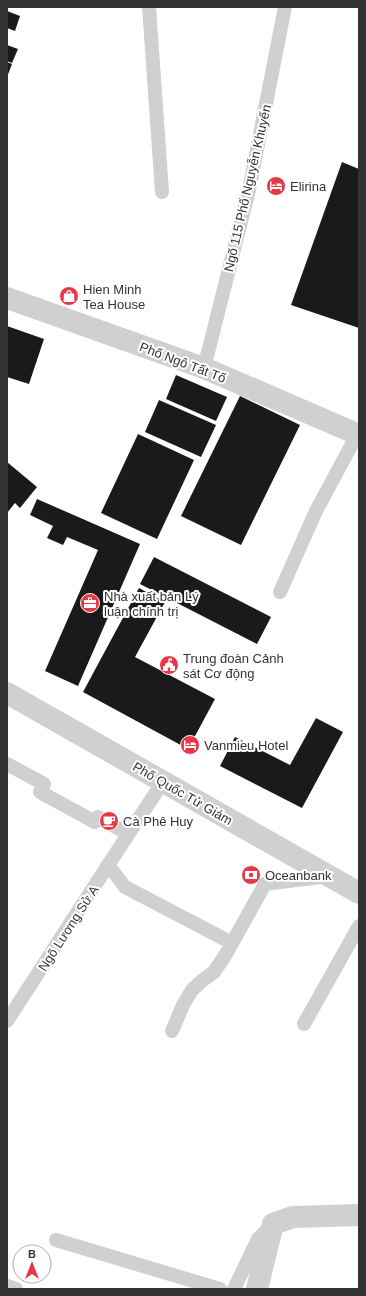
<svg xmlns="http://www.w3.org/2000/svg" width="366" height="1296" font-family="Helvetica,sans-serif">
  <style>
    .building { fill: #1a1a1a }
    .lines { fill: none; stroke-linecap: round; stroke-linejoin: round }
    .service { stroke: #d0d0d0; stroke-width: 14 }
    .minor { stroke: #d0d0d0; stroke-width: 22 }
    .tertiary { stroke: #d0d0d0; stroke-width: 22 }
    .labels { text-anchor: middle; stroke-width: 4; stroke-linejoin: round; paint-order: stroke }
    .poi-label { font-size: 13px; fill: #333; stroke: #fff; text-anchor: start }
    .street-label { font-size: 13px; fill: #333; stroke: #fff }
  </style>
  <rect width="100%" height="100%" fill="#fff"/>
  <!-- building -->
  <g class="building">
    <path d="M 7,11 L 20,16 L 15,31 L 7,28 Z"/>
    <path d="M 7,45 L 18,49 L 12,63 L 7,61 Z"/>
    <path d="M 7,62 L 12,64 L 7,77 Z"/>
    <path d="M 342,162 L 359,169 L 359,328 L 291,305 Z"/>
    <path d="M 7,326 L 44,339 L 29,384 L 7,377 Z"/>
    <path d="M 176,375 L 227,397 L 216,421 L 166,399 Z"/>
    <path d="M 240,396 L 300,425 L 241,545 L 181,516 Z"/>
    <path d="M 159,400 L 216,425 L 201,457 L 145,432 Z"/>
    <path d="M 138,434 L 194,460 L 157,539 L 101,513 Z"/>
    <path d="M 7,462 L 37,487 L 20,508 L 15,503 L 7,513 Z"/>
    <path d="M 37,499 L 140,544 L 78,686 L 45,671 L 98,550 L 67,537 L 63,545 L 47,538 L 53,526 L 30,515 Z"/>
    <path d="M 154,557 L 271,617 L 257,644 L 140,584 Z"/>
    <path d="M 139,588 L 165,602 L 135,657 L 215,699 L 188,749 L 83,692 Z"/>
    <path d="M 316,718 L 343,732 L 302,808 L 220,766 L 235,737 L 290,765 Z"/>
  </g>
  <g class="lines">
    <!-- service -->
    <g class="service">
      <path d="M 149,7 L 162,192"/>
      <path d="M 204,368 L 249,190 L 285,7"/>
      <path d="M 280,592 L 316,511 L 359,431"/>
      <path d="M 7,764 L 44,784 L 40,792 L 95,822 L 98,817 L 128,834"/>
      <path d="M 108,865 L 125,887 L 232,943"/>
      <path d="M 7,1021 C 59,941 110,861 163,782"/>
      <path d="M 304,1024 L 359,926"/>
      <path d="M 172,1031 L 183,1005 L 192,990 L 203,980 L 214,972 L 226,954 L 265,884 L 328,876"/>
      <path d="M 56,1240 L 220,1289"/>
      <path d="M 7,1286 L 16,1289"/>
      <path d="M 234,1289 L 258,1239 L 270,1227"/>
    </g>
    <!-- minor -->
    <g class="minor">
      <path d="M 7,298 L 204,368 L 357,434"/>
      <path d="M 257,1289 L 273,1224 L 293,1217 L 359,1215"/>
    </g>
    <!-- tertiary -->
    <path class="tertiary" d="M 7,693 L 359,893"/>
  </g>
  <!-- icons -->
  <defs>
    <g id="hotel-disc" transform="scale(1)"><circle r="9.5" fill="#e63946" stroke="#fff"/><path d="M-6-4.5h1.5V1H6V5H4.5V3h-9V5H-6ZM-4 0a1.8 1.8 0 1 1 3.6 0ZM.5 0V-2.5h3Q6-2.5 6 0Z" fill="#fff"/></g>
    <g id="shop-disc" transform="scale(1)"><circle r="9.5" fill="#e63946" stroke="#fff"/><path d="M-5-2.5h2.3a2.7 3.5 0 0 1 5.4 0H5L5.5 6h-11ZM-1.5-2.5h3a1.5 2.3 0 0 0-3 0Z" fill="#fff"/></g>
    <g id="office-disc" transform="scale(1)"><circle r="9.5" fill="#e63946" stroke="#fff"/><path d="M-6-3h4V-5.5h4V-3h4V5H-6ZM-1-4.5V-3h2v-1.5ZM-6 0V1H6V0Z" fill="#fff"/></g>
    <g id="civic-disc" transform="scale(1)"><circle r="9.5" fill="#e63946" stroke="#fff"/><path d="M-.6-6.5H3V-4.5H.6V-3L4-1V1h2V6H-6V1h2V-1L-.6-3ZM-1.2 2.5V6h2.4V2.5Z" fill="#fff"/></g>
    <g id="cafe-disc" transform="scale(1)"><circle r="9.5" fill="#e63946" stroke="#fff"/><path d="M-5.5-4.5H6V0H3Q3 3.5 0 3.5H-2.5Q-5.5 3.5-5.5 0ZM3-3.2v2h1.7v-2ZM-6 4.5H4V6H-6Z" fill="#fff"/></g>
    <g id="bank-disc" transform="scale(1)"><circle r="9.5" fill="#e63946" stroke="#fff"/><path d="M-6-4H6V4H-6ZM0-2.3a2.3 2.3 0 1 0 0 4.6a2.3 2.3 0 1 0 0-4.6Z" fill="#fff"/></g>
  </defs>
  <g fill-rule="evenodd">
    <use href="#hotel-disc" x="276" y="186"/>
    <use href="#shop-disc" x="69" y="296"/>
    <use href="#office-disc" x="90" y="603"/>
    <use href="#civic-disc" x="169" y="665"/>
    <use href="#hotel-disc" x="190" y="745"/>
    <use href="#cafe-disc" x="109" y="821"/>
    <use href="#bank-disc" x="251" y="875"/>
  </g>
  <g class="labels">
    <!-- poi labels -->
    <g class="poi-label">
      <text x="290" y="191">Elirina</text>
      <text x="83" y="294">Hien Minh<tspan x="83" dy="15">Tea House</tspan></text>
      <text x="104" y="601">Nhà xuất bản Lý<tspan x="104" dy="15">luận chính trị</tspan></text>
      <text x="183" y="663">Trung đoàn Cảnh<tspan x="183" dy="15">sát Cơ động</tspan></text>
      <text x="204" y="750">Vanmieu Hotel</text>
      <text x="123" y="826">Cà Phê Huy</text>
      <text x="265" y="880">Oceanbank</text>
    </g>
    <!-- street labels -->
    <g class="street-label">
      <text transform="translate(247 188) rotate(-77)" y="5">Ngõ 115 Phố Nguyễn Khuyến</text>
      <text transform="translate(183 362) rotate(21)" y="5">Phố Ngô Tất Tố</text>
      <text transform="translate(183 793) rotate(30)" y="5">Phố Quốc Tử Giám</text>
      <text transform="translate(68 928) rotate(-57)" y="5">Ngõ Lương Sử A</text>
    </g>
  </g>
  <!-- border -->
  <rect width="366" height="1296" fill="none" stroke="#333333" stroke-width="16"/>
  <!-- north arrow -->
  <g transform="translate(32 1264)"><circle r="19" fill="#ffffff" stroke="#adadad"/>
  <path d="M0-3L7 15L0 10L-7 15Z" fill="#e63946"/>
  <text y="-6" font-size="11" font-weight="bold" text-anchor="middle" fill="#333333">B</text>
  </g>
</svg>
